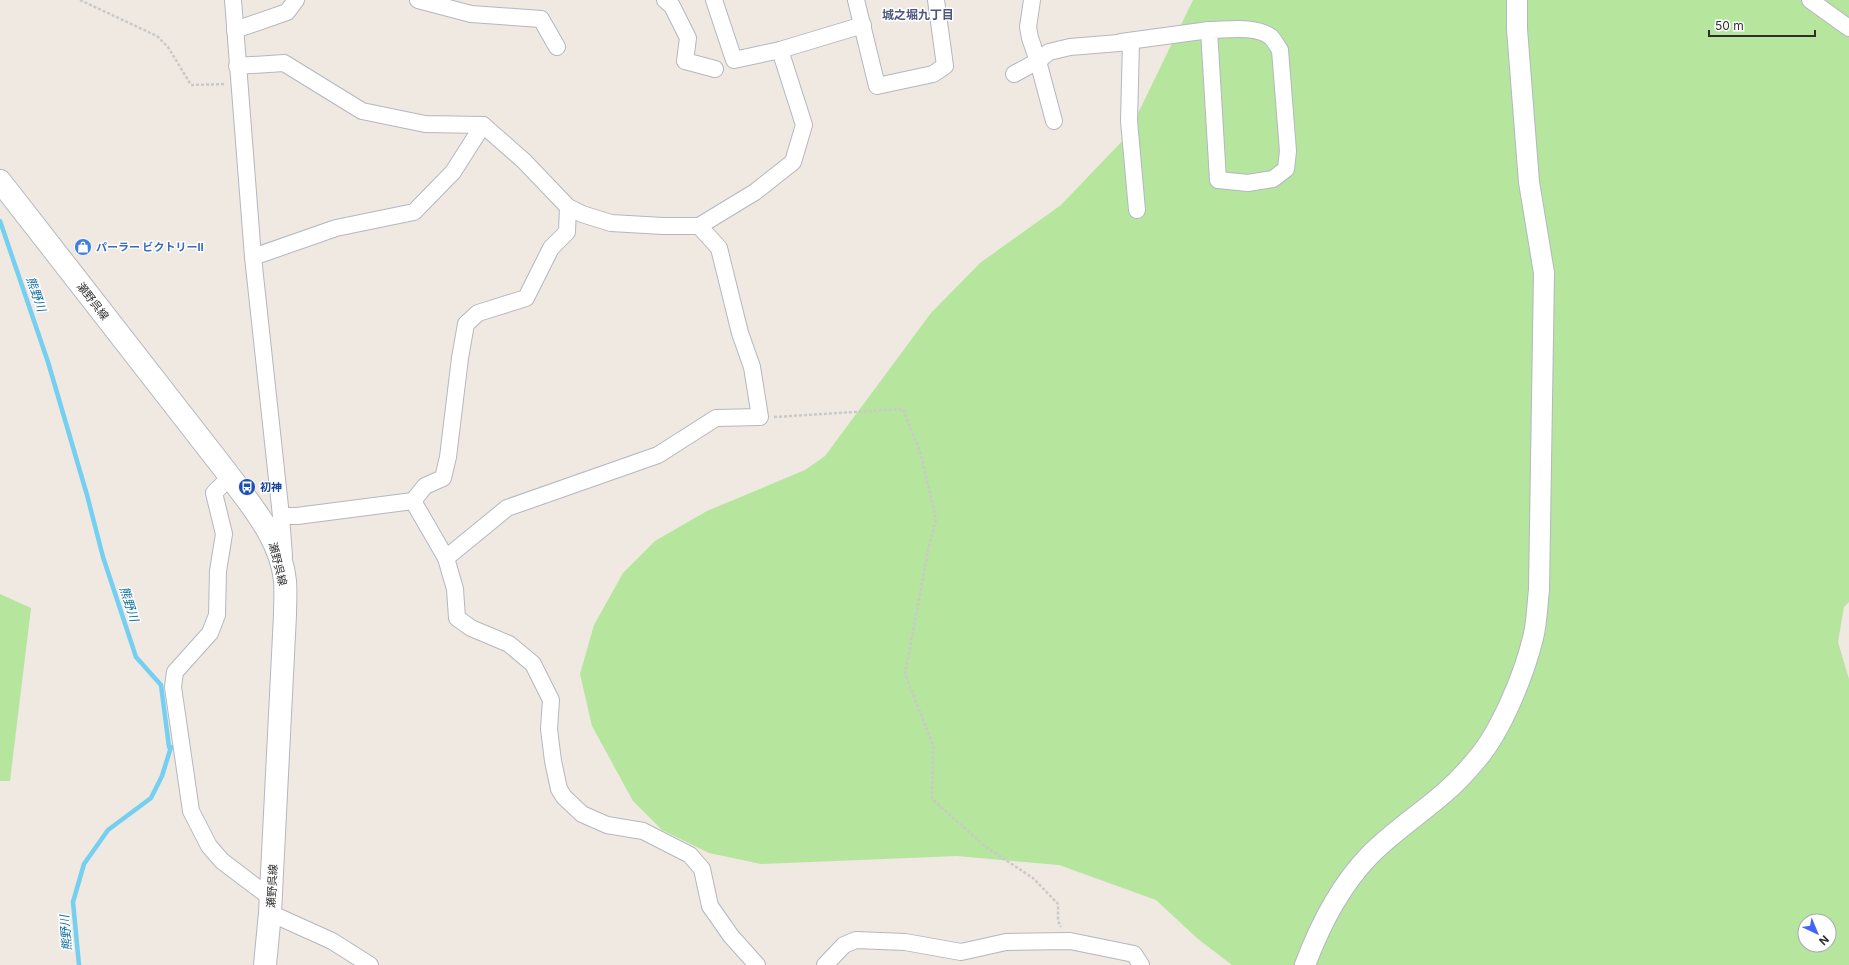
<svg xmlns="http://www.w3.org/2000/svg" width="1849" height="965" font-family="Inter,'Noto Sans JP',sans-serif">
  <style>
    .green { fill: #b6e59e; fill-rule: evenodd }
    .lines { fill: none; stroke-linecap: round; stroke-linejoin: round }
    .stream { stroke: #75cff0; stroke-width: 4.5 }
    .minor-casing { stroke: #b4b7c1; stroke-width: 18 }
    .tertiary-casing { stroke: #b4b7c1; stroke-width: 22 }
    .secondary-casing { stroke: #b4b7c1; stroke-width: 24 }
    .path { stroke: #c9c9c9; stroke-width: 2.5; stroke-dasharray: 3 2; stroke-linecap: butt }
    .minor { stroke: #fff; stroke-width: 16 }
    .tertiary { stroke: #fff; stroke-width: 20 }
    .secondary { stroke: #fff; stroke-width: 22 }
    .labels { text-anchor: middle; stroke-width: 3; stroke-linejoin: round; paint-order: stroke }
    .shop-label { font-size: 11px; font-weight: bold; fill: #366cbe; stroke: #fff; text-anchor: start }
    .street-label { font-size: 11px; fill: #2e2e2e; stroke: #fff }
    .transit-label { font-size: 11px; font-weight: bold; fill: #164399; stroke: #fff; text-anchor: start }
    .neighbourhood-label { font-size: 12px; font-weight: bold; fill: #4d5680; stroke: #fff }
    .water-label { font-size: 12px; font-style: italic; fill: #0d6fa3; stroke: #fff }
  </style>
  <rect width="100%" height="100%" fill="#efe9e1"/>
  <!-- green -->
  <g class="green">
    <path d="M 1193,0 L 1849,0 L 1849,602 L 1844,607 L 1838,642 L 1849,679 L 1849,965 L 1232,965 L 1198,939 L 1156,900 L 1059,865 L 957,856 L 761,864 L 709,853 L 662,830 L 633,801 L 592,726 L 580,674 L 594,625 L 623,573 L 655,541 L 707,511 L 805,470 L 825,456 L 931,313 L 980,263 L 1061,205 L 1127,136 ZM 1805,921 L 1829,921 L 1829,945 L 1805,945 Z"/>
    <path d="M 0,594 L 31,608 L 10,781 L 0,781 Z"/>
  </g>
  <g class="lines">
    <!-- stream -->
    <path class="stream" d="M 0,221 L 48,362 L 87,495 L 103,557 L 136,657 L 161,685 L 169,747 L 171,747 L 162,776 L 151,798 L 108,830 L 84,864 L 73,902 L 79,965"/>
    <!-- minor casing -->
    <g class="minor-casing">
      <g id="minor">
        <path d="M 233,0 L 253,257 L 281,516 L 284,556"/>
        <path d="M 418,0 L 471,14 L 541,19 L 557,47"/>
        <path d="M 665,0 L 672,6 L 688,38 L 685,61 L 715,69"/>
        <path d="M 714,0 L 734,60 L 780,50 L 863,25"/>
        <path d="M 856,0 L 877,86 L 933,74 L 945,66 L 936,0"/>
        <path d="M 1032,0 L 1028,27 L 1030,38 L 1038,61 L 1054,121"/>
        <path d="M 1810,0 L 1849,28"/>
        <path d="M 235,30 L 287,12 L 296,0"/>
        <path d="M 1209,30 C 1227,30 1255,25 1271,37 C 1275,41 1277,46 1280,50 L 1288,151 L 1286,169 L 1273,179 L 1248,183 L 1218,180 Z"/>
        <path d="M 1121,42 L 1209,30"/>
        <path d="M 1131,42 L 1129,121 L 1137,210"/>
        <path d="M 237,66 L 284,63 L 362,111 L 425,124 L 483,125 L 524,161 L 568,207 L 582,214 L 611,223 L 663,226 L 699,226 L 755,192 L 793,162 L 804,125 L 780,50"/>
        <path d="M 1014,74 L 1038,61 L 1049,52 L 1070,47 L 1131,42"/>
        <path d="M 253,257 L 336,228 L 414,212 L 453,172 L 483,125"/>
        <path d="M 230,477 L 214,493 L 224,534 L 218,571 L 217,615 L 210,633 L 175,672 L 173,687 L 191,811 L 209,846 L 222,861 L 271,898"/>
        <path d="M 413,501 L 425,486 L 443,478 L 448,457 L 460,358 L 466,324 L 478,313 L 526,298 L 551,248 L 567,232 L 568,207"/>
        <path d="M 281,516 L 297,516 L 413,501 L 446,558 L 455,589 L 457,618 L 471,628 L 509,644 L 533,664 L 551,700 L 549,729 L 553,761 L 559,789 L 564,797 L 582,814 L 607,825 L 643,831 L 690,855 L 702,869 L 710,906 L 731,936 L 757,965"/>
        <path d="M 446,558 L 507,508 L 658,455 L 716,418 L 760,417 L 752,367 L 740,333 L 719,248 L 699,226"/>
        <path d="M 270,913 L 332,941 L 370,965"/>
        <path d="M 825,965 L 844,945 L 856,940 L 905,942 L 961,952 L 1006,942 L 1070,941 L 1134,954 L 1141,965"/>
      </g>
    </g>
    <!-- tertiary casing -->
    <g class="tertiary-casing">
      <path id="tertiary" d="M 1305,965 C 1320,925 1339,887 1369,856 C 1391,833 1419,815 1443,794 C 1455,784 1467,771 1477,759 C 1501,731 1524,675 1533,638 C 1537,623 1537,606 1539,590 L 1544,273 L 1529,182 L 1517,29 L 1517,0"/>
    </g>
    <!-- secondary casing -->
    <g class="secondary-casing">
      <path id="secondary" d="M 0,181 L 225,470 C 249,503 281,538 285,581 C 286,592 285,604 285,615 L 270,913 L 265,965"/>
    </g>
    <!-- path -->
    <g class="path">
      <path d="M 80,0 L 157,36 L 168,47 L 191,85 L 226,84"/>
      <path d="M 774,417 L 903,409 L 921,455 L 936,519 L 929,546 L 905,674 L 933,745 L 932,799 L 986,847 L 1033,878 L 1058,904 L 1058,921 L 1061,927"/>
    </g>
    <!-- minor -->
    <use href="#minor" class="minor"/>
    <!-- tertiary -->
    <use href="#tertiary" class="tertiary"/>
    <!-- secondary -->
    <use href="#secondary" class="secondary"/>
  </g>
  <!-- icons -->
  <defs>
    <g id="shop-disc" transform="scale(0.9)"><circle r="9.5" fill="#3f7fe0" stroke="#fff"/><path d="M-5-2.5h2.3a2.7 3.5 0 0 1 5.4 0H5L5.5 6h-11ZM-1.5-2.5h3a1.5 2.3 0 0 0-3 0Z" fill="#fff"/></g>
    <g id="bus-disc" transform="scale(0.9)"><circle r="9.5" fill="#1a4fb4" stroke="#fff"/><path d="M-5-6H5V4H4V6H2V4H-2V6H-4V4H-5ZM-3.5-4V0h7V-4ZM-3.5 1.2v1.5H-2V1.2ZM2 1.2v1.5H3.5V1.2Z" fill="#fff"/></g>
  </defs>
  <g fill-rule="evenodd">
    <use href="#shop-disc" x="83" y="247"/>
    <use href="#bus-disc" x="247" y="487"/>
  </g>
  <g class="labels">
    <!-- shop labels -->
    <g class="shop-label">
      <text x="96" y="251">パーラー ビクトリーⅡ</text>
    </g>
    <!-- street labels -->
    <g class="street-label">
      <text transform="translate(93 301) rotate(52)" y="4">瀬野呉線</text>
      <text transform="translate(278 564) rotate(76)" y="4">瀬野呉線</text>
      <text transform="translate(272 886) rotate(-87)" y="4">瀬野呉線</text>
    </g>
    <!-- transit labels -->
    <g class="transit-label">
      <text x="260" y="491">初神</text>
    </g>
    <!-- neighbourhood labels -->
    <g class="neighbourhood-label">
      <text x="918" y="19">城之堀九丁目</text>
    </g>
    <!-- water labels -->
    <g class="water-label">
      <text transform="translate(36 294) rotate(71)" y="4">熊野川</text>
      <text transform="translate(129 604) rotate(72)" y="4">熊野川</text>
      <text transform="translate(66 933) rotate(-95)" y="4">熊野川</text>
    </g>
  </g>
  <!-- north arrow -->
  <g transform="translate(1817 933) rotate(136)"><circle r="19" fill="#ffffff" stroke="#ababab"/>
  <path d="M0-3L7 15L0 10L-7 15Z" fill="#4264fb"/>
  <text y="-6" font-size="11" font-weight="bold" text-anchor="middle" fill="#2e2e2e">N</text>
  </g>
  <!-- scale -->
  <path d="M1709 30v6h106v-6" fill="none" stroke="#2e2e2e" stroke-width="2"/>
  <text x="1715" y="30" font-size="12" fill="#2e2e2e" stroke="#ffffff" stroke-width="3" paint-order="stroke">50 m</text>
</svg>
